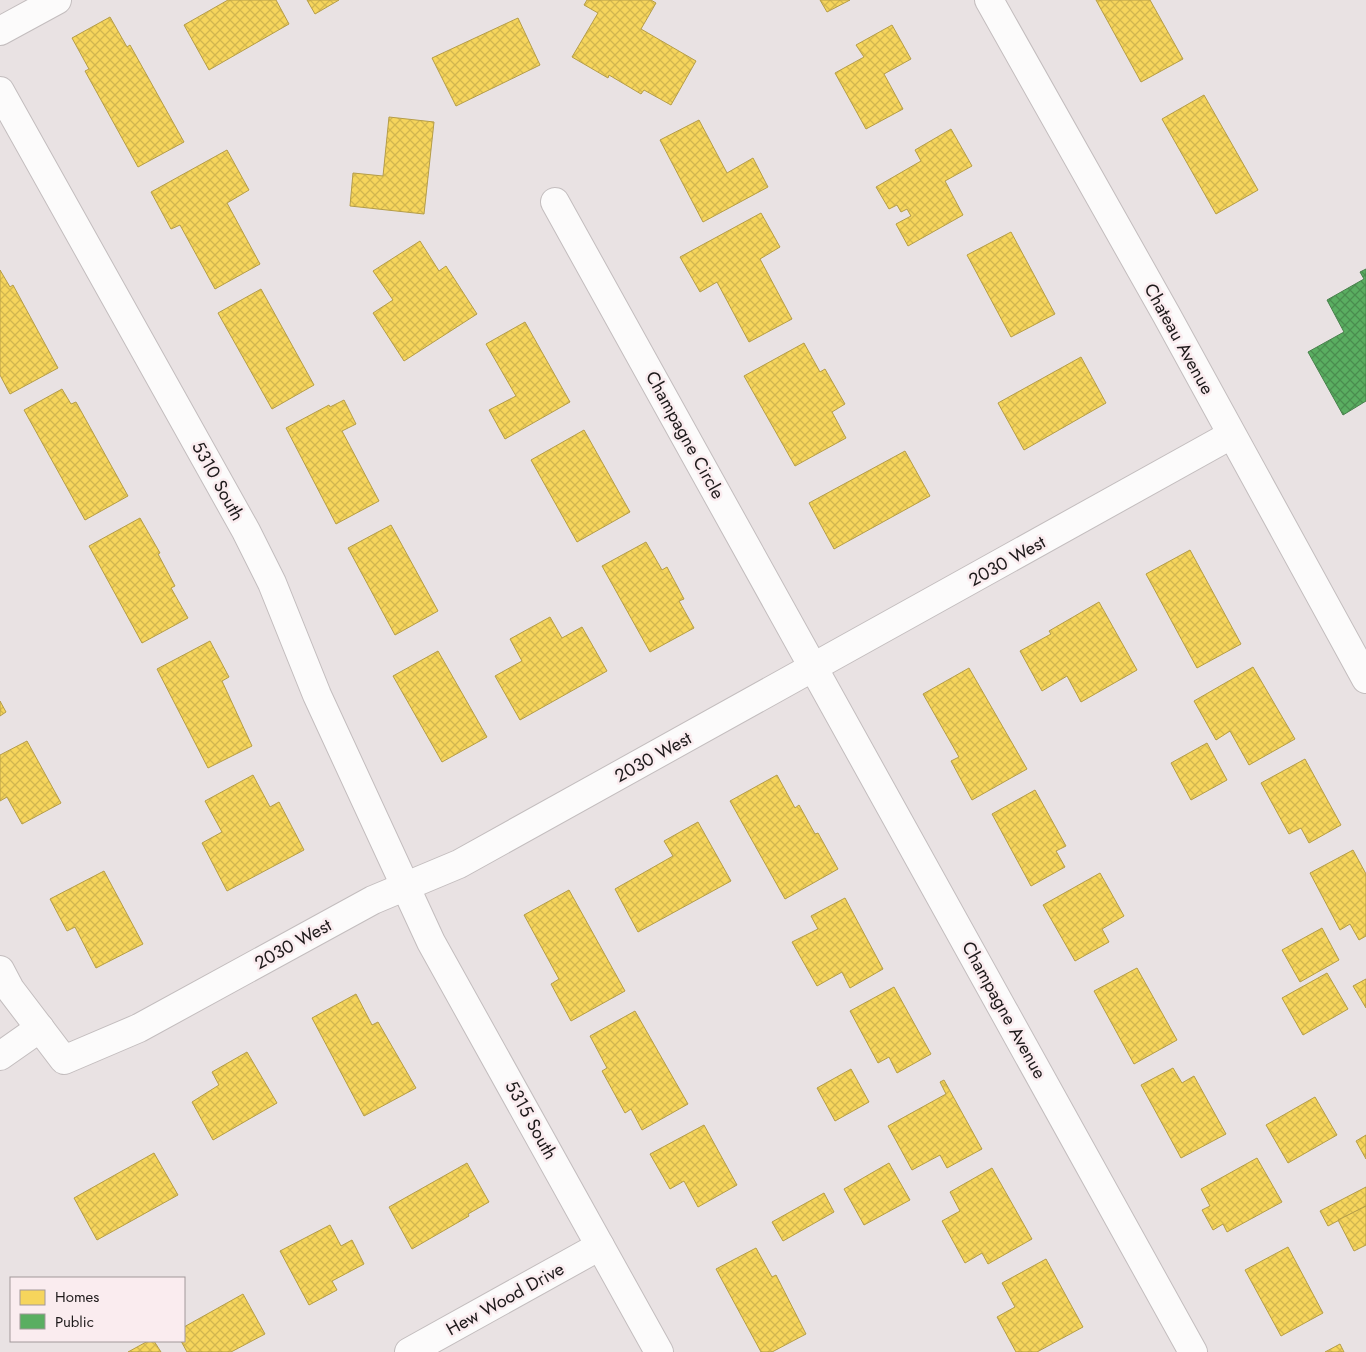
<svg xmlns="http://www.w3.org/2000/svg" width="1366" height="1352" font-family="Jost,sans-serif">
  <style>
    .homes { fill: url(#homes-cross-hatch); stroke: #b59d48 }
    .public { fill: url(#public-cross-hatch); stroke: #48814c }
    .lines { fill: none; stroke-linecap: round; stroke-linejoin: round }
    .minor-casing { stroke: #c3bdbe; stroke-width: 30 }
    .minor { stroke: #fcfbfb; stroke-width: 28 }
    .labels { text-anchor: middle; stroke-width: 5; stroke-linejoin: round; paint-order: stroke }
    .street-label { font-size: 18px; fill: #1d191a; stroke: #faecef }
  </style>
  <defs>
    <pattern id="homes-cross-hatch" width="8" height="8" patternUnits="userSpaceOnUse" patternTransform="scale(1.25)"><rect width="8" height="8" fill="#f6d55c"/><path d="M0 0l8 8M0 8l8-8" fill="none" stroke="#d2b64f"/></pattern>
    <pattern id="public-cross-hatch" width="8" height="8" patternUnits="userSpaceOnUse" patternTransform="scale(1.25)"><rect width="8" height="8" fill="#5aae61"/><path d="M0 0l8 8M0 8l8-8" fill="none" stroke="#4a8d4f"/></pattern>
  </defs>
  <rect width="100%" height="100%" fill="#e9e2e3"/>
  <!-- homes -->
  <g class="homes">
    <path d="M 228,0 L 276,0 L 289,24 L 209,70 L 184,25 Z"/>
    <path d="M 307,0 L 339,0 L 315,14 Z"/>
    <path d="M 587,0 L 651,0 L 656,3 L 641,29 L 696,61 L 671,105 L 644,90 L 641,94 L 609,75 L 608,78 L 572,57 L 598,13 L 584,5 Z"/>
    <path d="M 820,0 L 850,0 L 827,12 Z"/>
    <path d="M 1096,0 L 1150,0 L 1183,59 L 1141,82 Z"/>
    <path d="M 110,17 L 127,47 L 130,45 L 184,142 L 138,167 L 85,71 L 89,69 L 72,38 Z"/>
    <path d="M 518,18 L 540,65 L 456,106 L 432,58 Z"/>
    <path d="M 892,25 L 911,59 L 884,74 L 903,109 L 866,129 L 835,73 L 864,57 L 856,45 Z"/>
    <path d="M 1204,95 L 1258,190 L 1216,214 L 1162,119 Z"/>
    <path d="M 389,117 L 434,122 L 424,214 L 350,206 L 353,173 L 383,176 Z"/>
    <path d="M 699,120 L 727,173 L 753,158 L 768,187 L 703,222 L 660,140 Z"/>
    <path d="M 951,129 L 972,166 L 945,181 L 963,215 L 908,246 L 896,224 L 911,216 L 907,209 L 901,212 L 897,205 L 889,209 L 876,187 L 921,161 L 915,150 Z"/>
    <path d="M 227,150 L 249,190 L 227,203 L 260,264 L 215,289 L 180,225 L 171,229 L 151,192 Z"/>
    <path d="M 761,213 L 780,247 L 760,259 L 792,319 L 749,342 L 717,282 L 700,292 L 680,257 Z"/>
    <path d="M 1011,232 L 1055,314 L 1011,337 L 967,255 Z"/>
    <path d="M 420,241 L 439,271 L 446,266 L 477,314 L 404,361 L 373,313 L 393,300 L 373,271 Z"/>
    <path d="M 0,270 L 10,287 L 13,285 L 58,368 L 10,394 L 0,375 Z"/>
    <path d="M 261,289 L 314,385 L 272,409 L 218,313 Z"/>
    <path d="M 525,322 L 570,402 L 505,439 L 489,410 L 516,396 L 486,344 Z"/>
    <path d="M 804,343 L 820,372 L 825,369 L 845,404 L 832,412 L 846,438 L 795,466 L 744,376 Z"/>
    <path d="M 1081,357 L 1106,403 L 1024,450 L 998,403 Z"/>
    <path d="M 62,389 L 71,404 L 76,402 L 128,496 L 85,520 L 24,410 Z"/>
    <path d="M 344,400 L 356,424 L 342,431 L 379,501 L 336,524 L 286,428 L 329,405 L 330,407 Z"/>
    <path d="M 584,430 L 630,512 L 577,542 L 531,460 Z"/>
    <path d="M 905,451 L 930,496 L 834,549 L 809,503 Z"/>
    <path d="M 140,518 L 160,553 L 158,554 L 175,586 L 171,588 L 188,618 L 142,643 L 89,546 Z"/>
    <path d="M 391,525 L 438,611 L 395,635 L 348,548 Z"/>
    <path d="M 646,542 L 662,570 L 667,567 L 684,599 L 679,601 L 694,628 L 650,652 L 602,566 Z"/>
    <path d="M 1190,550 L 1241,644 L 1197,668 L 1146,574 Z"/>
    <path d="M 1099,602 L 1137,670 L 1081,702 L 1067,676 L 1042,691 L 1020,651 L 1051,634 L 1049,631 Z"/>
    <path d="M 550,617 L 562,638 L 582,627 L 607,671 L 520,720 L 495,676 L 522,661 L 510,639 Z"/>
    <path d="M 210,641 L 229,677 L 222,681 L 252,746 L 208,768 L 157,669 Z"/>
    <path d="M 438,651 L 487,737 L 442,762 L 393,676 Z"/>
    <path d="M 1253,667 L 1295,739 L 1249,765 L 1230,731 L 1216,740 L 1194,701 Z"/>
    <path d="M 969,668 L 1027,769 L 972,800 L 951,761 L 959,757 L 923,694 Z"/>
    <path d="M 0,701 L 6,712 L 0,716 Z"/>
    <path d="M 27,741 L 61,803 L 22,824 L 7,797 L 0,801 L 0,755 Z"/>
    <path d="M 1207,743 L 1227,780 L 1191,800 L 1171,763 Z"/>
    <path d="M 1305,759 L 1341,825 L 1309,843 L 1301,828 L 1289,834 L 1261,783 Z"/>
    <path d="M 253,775 L 270,807 L 279,802 L 304,850 L 227,891 L 202,843 L 222,832 L 205,801 Z"/>
    <path d="M 777,775 L 795,808 L 799,805 L 815,834 L 818,833 L 838,869 L 785,899 L 730,801 Z"/>
    <path d="M 1035,790 L 1066,846 L 1056,851 L 1065,867 L 1031,886 L 992,814 Z"/>
    <path d="M 698,822 L 731,881 L 638,932 L 615,889 L 673,856 L 664,841 Z"/>
    <path d="M 1353,850 L 1366,874 L 1366,936 L 1359,940 L 1350,924 L 1340,930 L 1310,873 Z"/>
    <path d="M 104,871 L 143,944 L 96,968 L 75,927 L 67,931 L 50,899 Z"/>
    <path d="M 1100,873 L 1124,916 L 1102,929 L 1109,942 L 1075,961 L 1043,905 Z"/>
    <path d="M 569,890 L 625,991 L 571,1021 L 551,984 L 559,979 L 524,915 Z"/>
    <path d="M 845,898 L 883,969 L 850,988 L 842,972 L 817,986 L 792,942 L 818,929 L 811,916 Z"/>
    <path d="M 1322,928 L 1339,960 L 1300,982 L 1282,950 Z"/>
    <path d="M 1137,968 L 1177,1040 L 1134,1064 L 1094,991 Z"/>
    <path d="M 1327,973 L 1348,1009 L 1303,1035 L 1282,998 Z"/>
    <path d="M 1366,979 L 1366,1008 L 1353,986 Z"/>
    <path d="M 894,987 L 931,1054 L 897,1073 L 889,1057 L 878,1063 L 850,1011 Z"/>
    <path d="M 356,994 L 372,1025 L 378,1022 L 416,1088 L 364,1116 L 312,1018 Z"/>
    <path d="M 635,1011 L 688,1104 L 642,1130 L 631,1109 L 625,1113 L 602,1071 L 607,1068 L 590,1036 Z"/>
    <path d="M 247,1052 L 277,1103 L 213,1140 L 192,1102 L 219,1085 L 212,1072 Z"/>
    <path d="M 1173,1068 L 1182,1083 L 1194,1076 L 1226,1134 L 1181,1158 L 1141,1085 Z"/>
    <path d="M 851,1069 L 869,1102 L 835,1121 L 817,1088 Z"/>
    <path d="M 944,1080 L 982,1149 L 947,1168 L 940,1155 L 912,1170 L 888,1126 L 946,1094 L 940,1082 Z"/>
    <path d="M 1315,1097 L 1337,1135 L 1288,1163 L 1266,1125 Z"/>
    <path d="M 704,1125 L 737,1185 L 698,1207 L 684,1181 L 670,1189 L 650,1154 Z"/>
    <path d="M 1366,1135 L 1366,1159 L 1356,1141 Z"/>
    <path d="M 154,1153 L 178,1195 L 97,1240 L 74,1198 Z"/>
    <path d="M 1257,1158 L 1282,1202 L 1227,1232 L 1223,1224 L 1213,1230 L 1202,1210 L 1210,1206 L 1201,1189 Z"/>
    <path d="M 467,1163 L 489,1202 L 468,1214 L 469,1216 L 412,1249 L 389,1207 Z"/>
    <path d="M 889,1163 L 910,1200 L 864,1225 L 844,1189 Z"/>
    <path d="M 992,1168 L 1032,1239 L 988,1264 L 982,1253 L 965,1263 L 942,1221 L 960,1211 L 950,1192 Z"/>
    <path d="M 1366,1187 L 1366,1206 L 1328,1226 L 1320,1211 Z"/>
    <path d="M 824,1193 L 834,1212 L 783,1241 L 772,1222 Z"/>
    <path d="M 1366,1206 L 1366,1245 L 1354,1251 L 1338,1220 Z"/>
    <path d="M 330,1225 L 341,1246 L 352,1240 L 364,1264 L 332,1281 L 337,1290 L 309,1305 L 280,1251 Z"/>
    <path d="M 1288,1247 L 1323,1313 L 1281,1336 L 1245,1270 Z"/>
    <path d="M 756,1248 L 772,1277 L 776,1275 L 806,1334 L 772,1352 L 761,1352 L 716,1269 Z"/>
    <path d="M 1046,1259 L 1083,1327 L 1037,1352 L 1016,1352 L 997,1317 L 1015,1307 L 1002,1283 Z"/>
    <path d="M 243,1294 L 265,1334 L 231,1352 L 187,1352 L 181,1341 L 184,1341 L 184,1327 Z"/>
    <path d="M 148,1341 L 154,1341 L 161,1352 L 128,1352 Z"/>
    <path d="M 1340,1344 L 1344,1352 L 1325,1352 Z"/>
  </g>
  <!-- public -->
  <path class="public" d="M 1366,269 L 1366,401 L 1343,415 L 1308,352 L 1344,332 L 1327,300 L 1364,279 L 1360,272 Z"/>
  <g class="lines">
    <!-- minor casing -->
    <g class="minor-casing">
      <g id="minor">
        <path d="M 989,0 L 1166,314 L 1366,679"/>
        <path d="M 0,31 L 57,0"/>
        <path d="M 0,91 L 246,531 L 272,583 L 317,695 L 431,942 L 659,1352"/>
        <path d="M 555,202 L 1193,1352"/>
        <path d="M 0,970 L 10,989 L 64,1060 L 139,1028 L 373,900 L 459,864 L 1231,435"/>
        <path d="M 0,1056 L 40,1028"/>
        <path d="M 409,1352 L 600,1246"/>
      </g>
    </g>
    <!-- minor -->
    <use href="#minor" class="minor"/>
  </g>
  <g class="labels">
    <!-- street labels -->
    <g class="street-label">
      <text transform="translate(1179 339) rotate(61)" y="6">Chateau Avenue</text>
      <text transform="translate(685 435) rotate(61)" y="6">Champagne Circle</text>
      <text transform="translate(218 481) rotate(61)" y="6">5310 South</text>
      <text transform="translate(1007 561) rotate(-29)" y="6">2030 West</text>
      <text transform="translate(653 757) rotate(-29)" y="6">2030 West</text>
      <text transform="translate(293 944) rotate(-29)" y="6">2030 West</text>
      <text transform="translate(1004 1010) rotate(61)" y="6">Champagne Avenue</text>
      <text transform="translate(531 1120) rotate(61)" y="6">5315 South</text>
      <text transform="translate(505 1299) rotate(-29)" y="6">Hew Wood Drive</text>
    </g>
  </g>
  <!-- legend -->
  <rect x="10" y="1277" width="175" height="65" fill="#faecef" stroke="#a2989a"/>
  <rect x="20" y="1290" width="25" height="15" fill="#f6d55c" stroke="#a2989a"/>
  <text x="55" y="1302" font-size="15" fill="#1d191a">Homes</text>
  <rect x="20" y="1314" width="25" height="15" fill="#5aae61" stroke="#a2989a"/>
  <text x="55" y="1327" font-size="15" fill="#1d191a">Public</text>
</svg>
